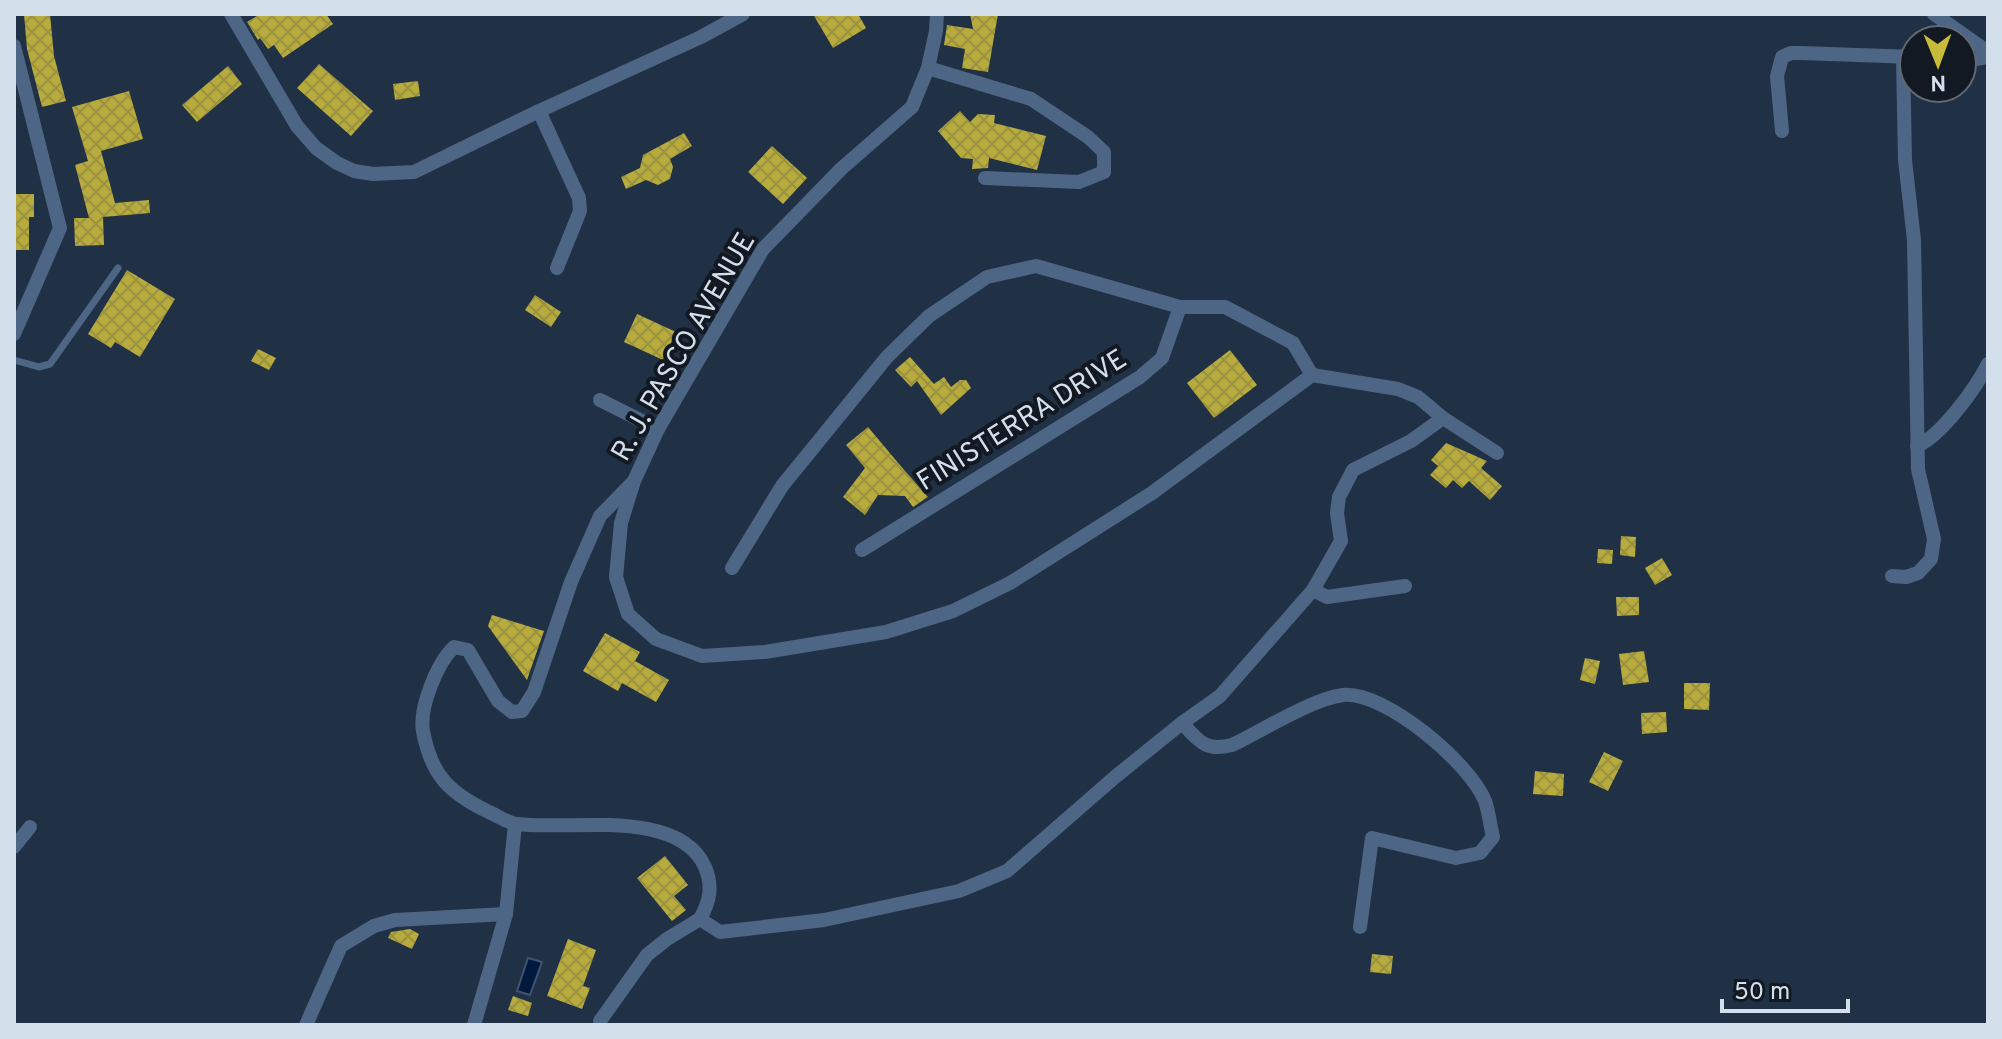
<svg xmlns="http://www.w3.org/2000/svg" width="2002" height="1039" font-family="Overpass,sans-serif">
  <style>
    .water { fill: #00193c; stroke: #405471; stroke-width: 2 }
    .building { fill: url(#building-cross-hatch) }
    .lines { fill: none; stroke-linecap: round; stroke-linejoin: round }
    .service { stroke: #4d6685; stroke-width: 7 }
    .minor { stroke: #4d6685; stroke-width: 14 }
    .labels { text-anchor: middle; stroke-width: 8; stroke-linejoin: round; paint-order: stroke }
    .street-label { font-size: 28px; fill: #d4dfec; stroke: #121922 }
  </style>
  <defs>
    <pattern id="building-cross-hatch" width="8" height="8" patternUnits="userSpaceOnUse" patternTransform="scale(2)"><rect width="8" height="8" fill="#b7ab3e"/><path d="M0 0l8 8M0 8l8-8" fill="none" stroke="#999140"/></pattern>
  </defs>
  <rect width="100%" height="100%" fill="#213145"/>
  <!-- water -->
  <path class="water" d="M 528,958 L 542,962 L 530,995 L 517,991 Z"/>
  <!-- building -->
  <g class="building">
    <path d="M 24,14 L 50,14 L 54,56 L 66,101 L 42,107 L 27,49 Z"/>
    <path d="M 260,14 L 326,14 L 333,24 L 283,58 L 274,45 L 268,49 L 260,38 L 258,40 L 247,22 Z"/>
    <path d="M 813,14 L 858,14 L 866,28 L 833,48 Z"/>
    <path d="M 970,14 L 998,14 L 988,72 L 962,68 L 965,49 L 944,45 L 947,25 L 973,29 Z"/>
    <path d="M 319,64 L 373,111 L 351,136 L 297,88 Z"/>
    <path d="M 228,66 L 242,84 L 197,122 L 182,105 Z"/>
    <path d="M 418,81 L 420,96 L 395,100 L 393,84 Z"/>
    <path d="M 129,91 L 143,139 L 101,151 L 115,203 L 149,200 L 150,213 L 103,217 L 104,245 L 75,246 L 74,218 L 89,218 L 75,165 L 88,161 L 72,107 Z"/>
    <path d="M 960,111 L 970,122 L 978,114 L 995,115 L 994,123 L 1046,136 L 1037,170 L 989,158 L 988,168 L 972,169 L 973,159 L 961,158 L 938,131 Z"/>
    <path d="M 684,133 L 692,146 L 670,159 L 673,167 L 670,179 L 658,185 L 646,180 L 626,189 L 621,177 L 640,168 L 643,155 Z"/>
    <path d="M 772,146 L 807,178 L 783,204 L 748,172 Z"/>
    <path d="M 14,194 L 34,194 L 34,217 L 29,217 L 29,250 L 14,250 Z"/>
    <path d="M 127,270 L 175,299 L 140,357 L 115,342 L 111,348 L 88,334 Z"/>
    <path d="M 535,295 L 561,312 L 551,327 L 525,310 Z"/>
    <path d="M 637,314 L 676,332 L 663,360 L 624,342 Z"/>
    <path d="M 258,349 L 276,358 L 269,370 L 251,361 Z"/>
    <path d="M 1230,350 L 1257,385 L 1214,418 L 1187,383 Z"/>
    <path d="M 910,357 L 934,384 L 944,377 L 951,387 L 960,380 L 966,380 L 971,388 L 941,415 L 917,381 L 911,387 L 895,370 Z"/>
    <path d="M 868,427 L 899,464 L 928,497 L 913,507 L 905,496 L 878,495 L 865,515 L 843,497 L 865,468 L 846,445 Z"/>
    <path d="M 1446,443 L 1487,461 L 1481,468 L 1502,486 L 1490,500 L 1469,481 L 1462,488 L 1453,480 L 1446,488 L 1430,475 L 1438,466 L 1431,460 Z"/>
    <path d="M 1621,536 L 1636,537 L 1635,557 L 1620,555 Z"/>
    <path d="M 1598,549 L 1613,550 L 1612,564 L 1597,563 Z"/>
    <path d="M 1662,558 L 1672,575 L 1655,585 L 1645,568 Z"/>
    <path d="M 1616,597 L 1639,597 L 1639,615 L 1617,616 Z"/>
    <path d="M 492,615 L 544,631 L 527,680 L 488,626 Z"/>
    <path d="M 605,633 L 640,652 L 635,661 L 669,680 L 656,702 L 622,683 L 618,691 L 583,671 Z"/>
    <path d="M 1644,651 L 1649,682 L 1623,685 L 1619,654 Z"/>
    <path d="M 1585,658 L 1600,661 L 1595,684 L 1580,680 Z"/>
    <path d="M 1684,683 L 1710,683 L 1709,710 L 1684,709 Z"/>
    <path d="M 1666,712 L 1667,732 L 1642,734 L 1641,713 Z"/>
    <path d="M 1604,752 L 1623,761 L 1608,791 L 1589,782 Z"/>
    <path d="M 1535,771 L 1564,774 L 1563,796 L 1533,794 Z"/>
    <path d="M 665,856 L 688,885 L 674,896 L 686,910 L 672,921 L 637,878 Z"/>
    <path d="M 410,929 L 419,934 L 412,949 L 388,938 L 391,932 Z"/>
    <path d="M 568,939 L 596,950 L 583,986 L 590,988 L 582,1009 L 547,996 Z"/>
    <path d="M 1372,954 L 1393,956 L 1391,974 L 1370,972 Z"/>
    <path d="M 513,996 L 532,1003 L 528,1016 L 508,1010 Z"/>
  </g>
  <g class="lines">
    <!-- service -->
    <path class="service" d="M 14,360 L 39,367 L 50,364 L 118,268"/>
    <!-- minor -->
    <g class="minor">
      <path d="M 231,14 L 297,126 L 316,148 L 337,163 L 354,171 L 373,174 L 414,172 L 539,111 L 701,37 L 743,14"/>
      <path d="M 937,14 L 936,31 L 928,68 L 912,107 L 841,169 L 763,249 L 658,429 L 634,481 L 621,523 L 616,577 L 628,614 L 656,639 L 702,656 L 765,652 L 886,632 L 953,611 L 1010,583 L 1152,493 L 1312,375"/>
      <path d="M 1934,14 L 1988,52"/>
      <path d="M 14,46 L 60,228 L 14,334"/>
      <path d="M 1962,62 L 1988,57"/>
      <path d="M 928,68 L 1031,99 L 1088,137 L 1104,152 L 1104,172 L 1079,182 L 985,178"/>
      <path d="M 539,111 L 579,198 L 580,211 L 557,268"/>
      <path d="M 1782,131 L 1777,76 L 1782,57 L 1791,53 L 1801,53 L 1914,57"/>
      <path d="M 1312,375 L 1398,389 L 1418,397 L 1443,418 L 1497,453"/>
      <path d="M 600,400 L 658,429"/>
      <path d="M 1917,446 C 1941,436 1976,388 1988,364"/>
      <path d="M 632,483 L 600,516 L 571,582 L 534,692 L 522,711 L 512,712 L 498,701 L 468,650 L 454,647 C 437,663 419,708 423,731 C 431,775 449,793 489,812 C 498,816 508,823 517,824 C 567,831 678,807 705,867 C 713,886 710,901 700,919"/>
      <path d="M 862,550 L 1140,377 L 1162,358 L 1180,307"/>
      <path d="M 732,568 L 782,486 L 887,357 L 929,316 L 987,277 L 1036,266 L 1180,307 L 1225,307 L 1293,343 L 1312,375"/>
      <path d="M 1892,576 L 1906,577 L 1918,573 L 1931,559 L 1934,539 L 1918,469 L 1914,240 L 1905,160 L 1903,56"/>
      <path d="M 1313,590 L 1327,597 L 1405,586"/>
      <path d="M 1182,723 C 1199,741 1205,752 1232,745 C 1262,731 1311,699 1343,695 C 1385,691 1470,763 1485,801 C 1489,812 1490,825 1493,837 L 1480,853 L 1456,858 L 1372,838 L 1360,927"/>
      <path d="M 14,847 L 30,827"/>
      <path d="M 700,919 L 720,932 L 824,920 L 959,891 L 1007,871 L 1115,777 L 1182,723 L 1220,696 L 1313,590 L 1341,541 L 1337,513 L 1339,497 L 1353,470 L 1411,441 L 1443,418"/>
      <path d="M 600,1021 L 647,955 L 667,939 L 700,919"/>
      <path d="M 306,1025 L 341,946 L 374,926 L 395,920 L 506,914"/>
      <path d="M 474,1025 L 506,914 L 515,824"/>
    </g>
  </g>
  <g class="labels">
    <!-- street labels -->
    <g class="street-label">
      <text transform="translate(682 346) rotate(-60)" y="10">R. J. PASCO AVENUE</text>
      <text transform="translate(1021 419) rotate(-32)" y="10">FINISTERRA DRIVE</text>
    </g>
  </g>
  <!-- border -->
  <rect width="2002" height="1039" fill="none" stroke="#d4dfec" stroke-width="32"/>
  <!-- north arrow -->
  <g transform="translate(1938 64) rotate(179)"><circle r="38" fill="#121922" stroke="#606873" stroke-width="2"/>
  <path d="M0-6L14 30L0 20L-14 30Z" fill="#c9bb3a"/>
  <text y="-12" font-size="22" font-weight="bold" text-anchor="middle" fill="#d4dfec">N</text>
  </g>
  <!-- scale -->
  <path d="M1722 999v12h126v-12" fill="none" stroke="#d4dfec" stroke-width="4"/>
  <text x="1734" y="999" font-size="24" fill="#d4dfec" stroke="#121922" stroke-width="6" paint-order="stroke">50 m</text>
</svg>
